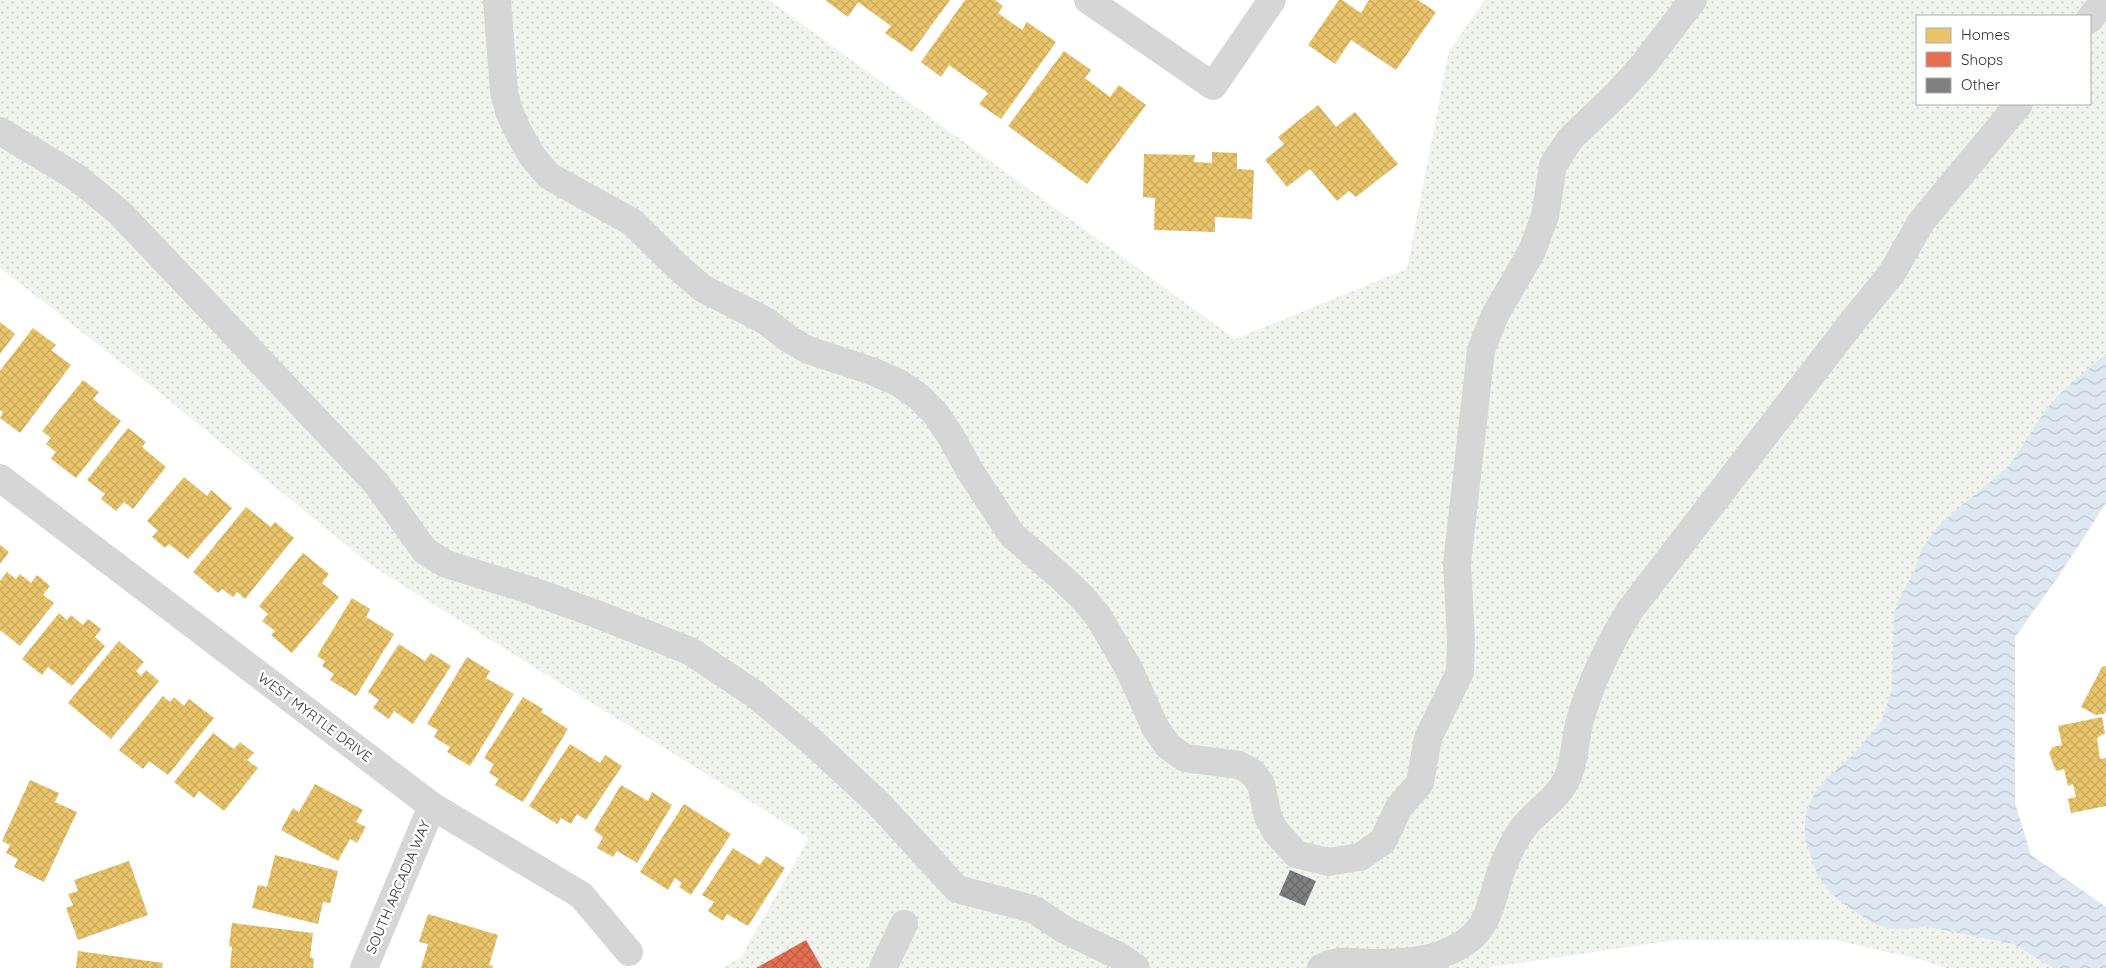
<svg xmlns="http://www.w3.org/2000/svg" width="2106" height="968" font-family="Quicksand,sans-serif">
  <style>
    .grass { fill: url(#grass-dots); fill-rule: evenodd }
    .water { fill: url(#water-waves) }
    .homes { fill: url(#homes-cross-hatch) }
    .shops { fill: url(#shops-cross-hatch) }
    .building { fill: url(#building-cross-hatch) }
    .lines { fill: none; stroke-linecap: round; stroke-linejoin: round }
    .minor { stroke: #d6d6d6; stroke-width: 28 }
    .labels { text-anchor: middle; stroke-width: 5; stroke-linejoin: round; paint-order: stroke }
    .street-label { font-size: 14px; fill: #323232; stroke: #fff }
  </style>
  <defs>
    <pattern id="grass-dots" width="8" height="8" patternUnits="userSpaceOnUse" patternTransform="scale(1.25)"><rect width="8" height="8" fill="#f0f4ed"/><path d="M2 2h.1M6 6h.1" fill="none" stroke="#ced2cc" stroke-width="1.8" stroke-linecap="round"/></pattern>
    <pattern id="water-waves" width="16" height="10" patternUnits="userSpaceOnUse" patternTransform="scale(1.25)"><rect width="16" height="10" fill="#dde8f2"/><path d="M0 5q4-4 8 0t8 0" fill="none" stroke="#bec7d0"/></pattern>
    <pattern id="homes-cross-hatch" width="8" height="8" patternUnits="userSpaceOnUse" patternTransform="scale(1.25)"><rect width="8" height="8" fill="#e9c46a"/><path d="M0 0l8 8M0 8l8-8" fill="none" stroke="#c8a95c"/></pattern>
    <pattern id="shops-cross-hatch" width="8" height="8" patternUnits="userSpaceOnUse" patternTransform="scale(1.25)"><rect width="8" height="8" fill="#e76f51"/><path d="M0 0l8 8M0 8l8-8" fill="none" stroke="#bc5c44"/></pattern>
    <pattern id="building-cross-hatch" width="8" height="8" patternUnits="userSpaceOnUse" patternTransform="scale(1.25)"><rect width="8" height="8" fill="#808080"/><path d="M0 0l8 8M0 8l8-8" fill="none" stroke="#696969"/></pattern>
  </defs>
  <rect width="100%" height="100%" fill="#fff"/>
  <!-- grass -->
  <path class="grass" d="M 0,0 L 769,0 L 1235,339 L 1407,269 L 1449,51 L 1485,0 L 2106,0 L 2106,503 L 2058,577 L 2015,637 L 2015,803 L 2031,855 L 2106,907 L 2106,968 L 1946,968 L 1922,960 L 1835,940 L 1676,940 L 1484,968 L 723,968 L 741,957 L 809,838 L 372,566 L 155,389 L 0,268 ZM 1917,16 L 2090,16 L 2090,104 L 1917,104 Z"/>
  <!-- water -->
  <path class="water" d="M 2106,354 L 2106,503 L 2058,577 L 2015,637 L 2015,803 L 2031,855 L 2106,907 L 2106,968 L 2053,968 L 2014,944 L 1928,927 L 1890,929 L 1875,924 L 1849,908 L 1831,893 L 1818,876 L 1805,839 L 1805,824 L 1807,810 L 1813,796 L 1823,782 L 1855,753 L 1882,720 L 1892,689 L 1894,614 L 1899,599 L 1914,572 L 1922,548 L 1943,521 L 2008,467 L 2048,407 L 2066,388 Z"/>
  <!-- homes -->
  <g class="homes">
    <path d="M 825,0 L 950,0 L 912,52 L 885,33 L 891,26 L 858,2 L 848,17 Z"/>
    <path d="M 965,0 L 995,0 L 1003,6 L 998,13 L 1022,30 L 1027,22 L 1056,42 L 1001,119 L 979,104 L 988,93 L 949,65 L 941,77 L 921,62 Z"/>
    <path d="M 1339,0 L 1342,0 L 1361,13 L 1369,0 L 1418,0 L 1436,12 L 1396,70 L 1351,40 L 1335,64 L 1308,45 Z"/>
    <path d="M 1064,51 L 1091,70 L 1085,78 L 1110,97 L 1119,85 L 1146,105 L 1087,184 L 1008,126 Z"/>
    <path d="M 1318,105 L 1336,127 L 1355,112 L 1398,164 L 1356,197 L 1349,191 L 1337,201 L 1310,169 L 1287,187 L 1265,160 L 1284,144 L 1278,137 Z"/>
    <path d="M 1212,152 L 1237,153 L 1237,169 L 1254,170 L 1252,219 L 1215,217 L 1215,232 L 1154,230 L 1155,198 L 1143,197 L 1144,154 L 1195,155 L 1194,162 L 1212,163 Z"/>
    <path d="M 0,322 L 15,334 L 0,354 Z"/>
    <path d="M 33,328 L 56,345 L 51,350 L 71,365 L 20,433 L 0,418 L 3,412 L 0,410 L 0,371 Z"/>
    <path d="M 83,380 L 99,392 L 93,399 L 121,421 L 76,478 L 51,459 L 56,452 L 46,444 L 51,438 L 42,431 Z"/>
    <path d="M 128,428 L 146,442 L 142,447 L 166,467 L 133,509 L 124,502 L 116,511 L 101,499 L 105,494 L 87,480 Z"/>
    <path d="M 184,477 L 207,496 L 211,490 L 232,508 L 188,559 L 169,544 L 165,548 L 152,537 L 158,531 L 147,521 Z"/>
    <path d="M 246,507 L 271,527 L 275,522 L 294,538 L 245,599 L 237,592 L 233,597 L 222,589 L 218,593 L 193,572 Z"/>
    <path d="M 0,545 L 9,552 L 0,564 Z"/>
    <path d="M 303,553 L 329,574 L 322,583 L 339,597 L 292,653 L 271,635 L 275,631 L 262,621 L 268,614 L 259,606 Z"/>
    <path d="M 7,572 L 16,579 L 20,574 L 31,583 L 37,575 L 50,586 L 43,595 L 54,603 L 20,646 L 0,630 L 0,581 Z"/>
    <path d="M 352,598 L 370,609 L 366,617 L 394,634 L 356,696 L 330,680 L 334,674 L 322,666 L 325,661 L 317,656 Z"/>
    <path d="M 59,613 L 67,620 L 71,615 L 83,625 L 88,619 L 101,629 L 95,637 L 105,646 L 72,686 L 48,667 L 42,675 L 22,659 Z"/>
    <path d="M 119,641 L 144,662 L 136,671 L 141,676 L 146,670 L 159,681 L 111,739 L 68,703 Z"/>
    <path d="M 399,644 L 425,661 L 431,653 L 451,666 L 413,724 L 394,711 L 389,719 L 373,708 L 379,700 L 368,692 Z"/>
    <path d="M 467,657 L 490,671 L 486,678 L 514,694 L 470,766 L 447,752 L 450,747 L 434,737 L 438,730 L 427,724 Z"/>
    <path d="M 2106,666 L 2106,711 L 2104,714 L 2096,715 L 2081,707 L 2102,667 Z"/>
    <path d="M 163,696 L 170,702 L 174,697 L 184,706 L 189,699 L 214,718 L 168,775 L 149,761 L 143,769 L 119,750 Z"/>
    <path d="M 523,697 L 543,709 L 541,712 L 568,729 L 523,802 L 495,785 L 499,779 L 489,773 L 494,764 L 484,758 Z"/>
    <path d="M 2102,717 L 2105,733 L 2097,738 L 2100,759 L 2106,758 L 2106,806 L 2071,813 L 2068,799 L 2076,797 L 2073,784 L 2068,786 L 2064,769 L 2056,771 L 2049,753 L 2053,747 L 2062,745 L 2058,726 Z"/>
    <path d="M 213,733 L 234,749 L 240,742 L 254,753 L 247,760 L 258,768 L 224,811 L 199,791 L 194,798 L 174,782 Z"/>
    <path d="M 570,744 L 600,763 L 605,755 L 622,766 L 586,820 L 577,814 L 571,824 L 561,818 L 557,824 L 529,806 Z"/>
    <path d="M 30,780 L 59,793 L 55,802 L 77,812 L 44,882 L 14,867 L 18,859 L 6,853 L 10,845 L 2,841 Z"/>
    <path d="M 315,784 L 363,810 L 356,822 L 366,827 L 357,843 L 350,839 L 338,861 L 281,830 L 293,808 L 299,812 Z"/>
    <path d="M 621,785 L 648,801 L 652,792 L 672,805 L 637,863 L 617,851 L 613,857 L 597,848 L 603,837 L 594,830 Z"/>
    <path d="M 684,804 L 731,834 L 691,895 L 679,887 L 682,883 L 675,878 L 668,890 L 640,872 Z"/>
    <path d="M 733,848 L 760,865 L 766,856 L 785,868 L 748,926 L 727,914 L 723,921 L 708,911 L 714,902 L 702,895 Z"/>
    <path d="M 275,855 L 338,871 L 330,903 L 323,902 L 318,924 L 252,908 L 258,885 L 267,887 Z"/>
    <path d="M 129,861 L 148,915 L 78,940 L 66,908 L 73,905 L 68,894 L 78,891 L 74,880 Z"/>
    <path d="M 428,914 L 498,935 L 489,965 L 493,966 L 492,968 L 421,968 L 428,944 L 419,942 Z"/>
    <path d="M 232,923 L 313,933 L 310,957 L 314,959 L 313,968 L 230,968 L 232,947 L 229,946 Z"/>
    <path d="M 78,951 L 163,963 L 162,968 L 76,968 Z"/>
  </g>
  <!-- shops -->
  <path class="shops" d="M 806,940 L 822,968 L 756,968 Z"/>
  <!-- building -->
  <path class="building" d="M 1290,870 L 1316,881 L 1305,906 L 1279,895 Z"/>
  <g class="lines">
    <!-- minor -->
    <g class="minor">
      <path d="M 497,0 L 504,92 L 509,111 L 518,131 L 532,156 L 549,176 L 632,222 L 678,267 L 702,288 L 766,321 L 789,339 L 808,350 L 872,371 L 899,383 L 918,396 L 935,413 L 950,435 L 970,471 L 1012,535 L 1061,577 L 1083,598 L 1098,616 L 1129,669 L 1155,727 L 1168,746 L 1185,758 L 1239,765 L 1252,772 L 1261,784 L 1268,817 L 1276,832 L 1296,854 L 1328,862 L 1360,857 L 1383,841 L 1399,807 L 1420,783 L 1428,738 L 1460,672 L 1461,639 L 1457,564 L 1481,350 L 1495,315 L 1532,251 L 1545,216 L 1553,165 L 1570,139 L 1618,93 L 1644,64 L 1693,0"/>
      <path d="M 1088,0 L 1213,86 L 1272,0"/>
      <path d="M 2090,19 L 2105,0"/>
      <path d="M 0,131 L 76,177 L 119,212 L 376,483 L 425,551 L 446,564 L 530,590 L 599,615 L 690,651 L 756,695 L 810,740 L 878,803 L 957,889 L 1033,909 L 1065,930 L 1119,956 L 1136,968"/>
      <path d="M 0,478 L 432,806 L 581,895 L 629,952"/>
      <path d="M 364,968 L 432,806"/>
      <path d="M 883,968 L 904,924"/>
      <path d="M 1321,968 C 1336,959 1351,962 1369,963 C 1403,963 1438,962 1467,941 C 1493,923 1493,887 1505,861 C 1511,847 1520,829 1531,819 C 1544,806 1561,794 1568,776 C 1575,760 1575,741 1579,724 C 1590,683 1608,646 1630,610 L 1856,317 L 1892,273 L 1921,222 L 2019,104"/>
    </g>
  </g>
  <g class="labels">
    <!-- street labels -->
    <g class="street-label">
      <text transform="translate(315 717) rotate(37)" y="5">WEST MYRTLE DRIVE</text>
      <text transform="translate(398 887) rotate(-67)" y="5">SOUTH ARCADIA WAY</text>
    </g>
  </g>
  <!-- legend -->
  <rect x="1916" y="15" width="175" height="90" fill="#ffffff" stroke="#adadad"/>
  <rect x="1926" y="28" width="25" height="15" fill="#e9c46a" stroke="#adadad"/>
  <text x="1961" y="40" font-size="15" fill="#323232">Homes</text>
  <rect x="1926" y="52" width="25" height="15" fill="#e76f51" stroke="#adadad"/>
  <text x="1961" y="65" font-size="15" fill="#323232">Shops</text>
  <rect x="1926" y="78" width="25" height="15" fill="#808080" stroke="#adadad"/>
  <text x="1961" y="90" font-size="15" fill="#323232">Other</text>
</svg>
